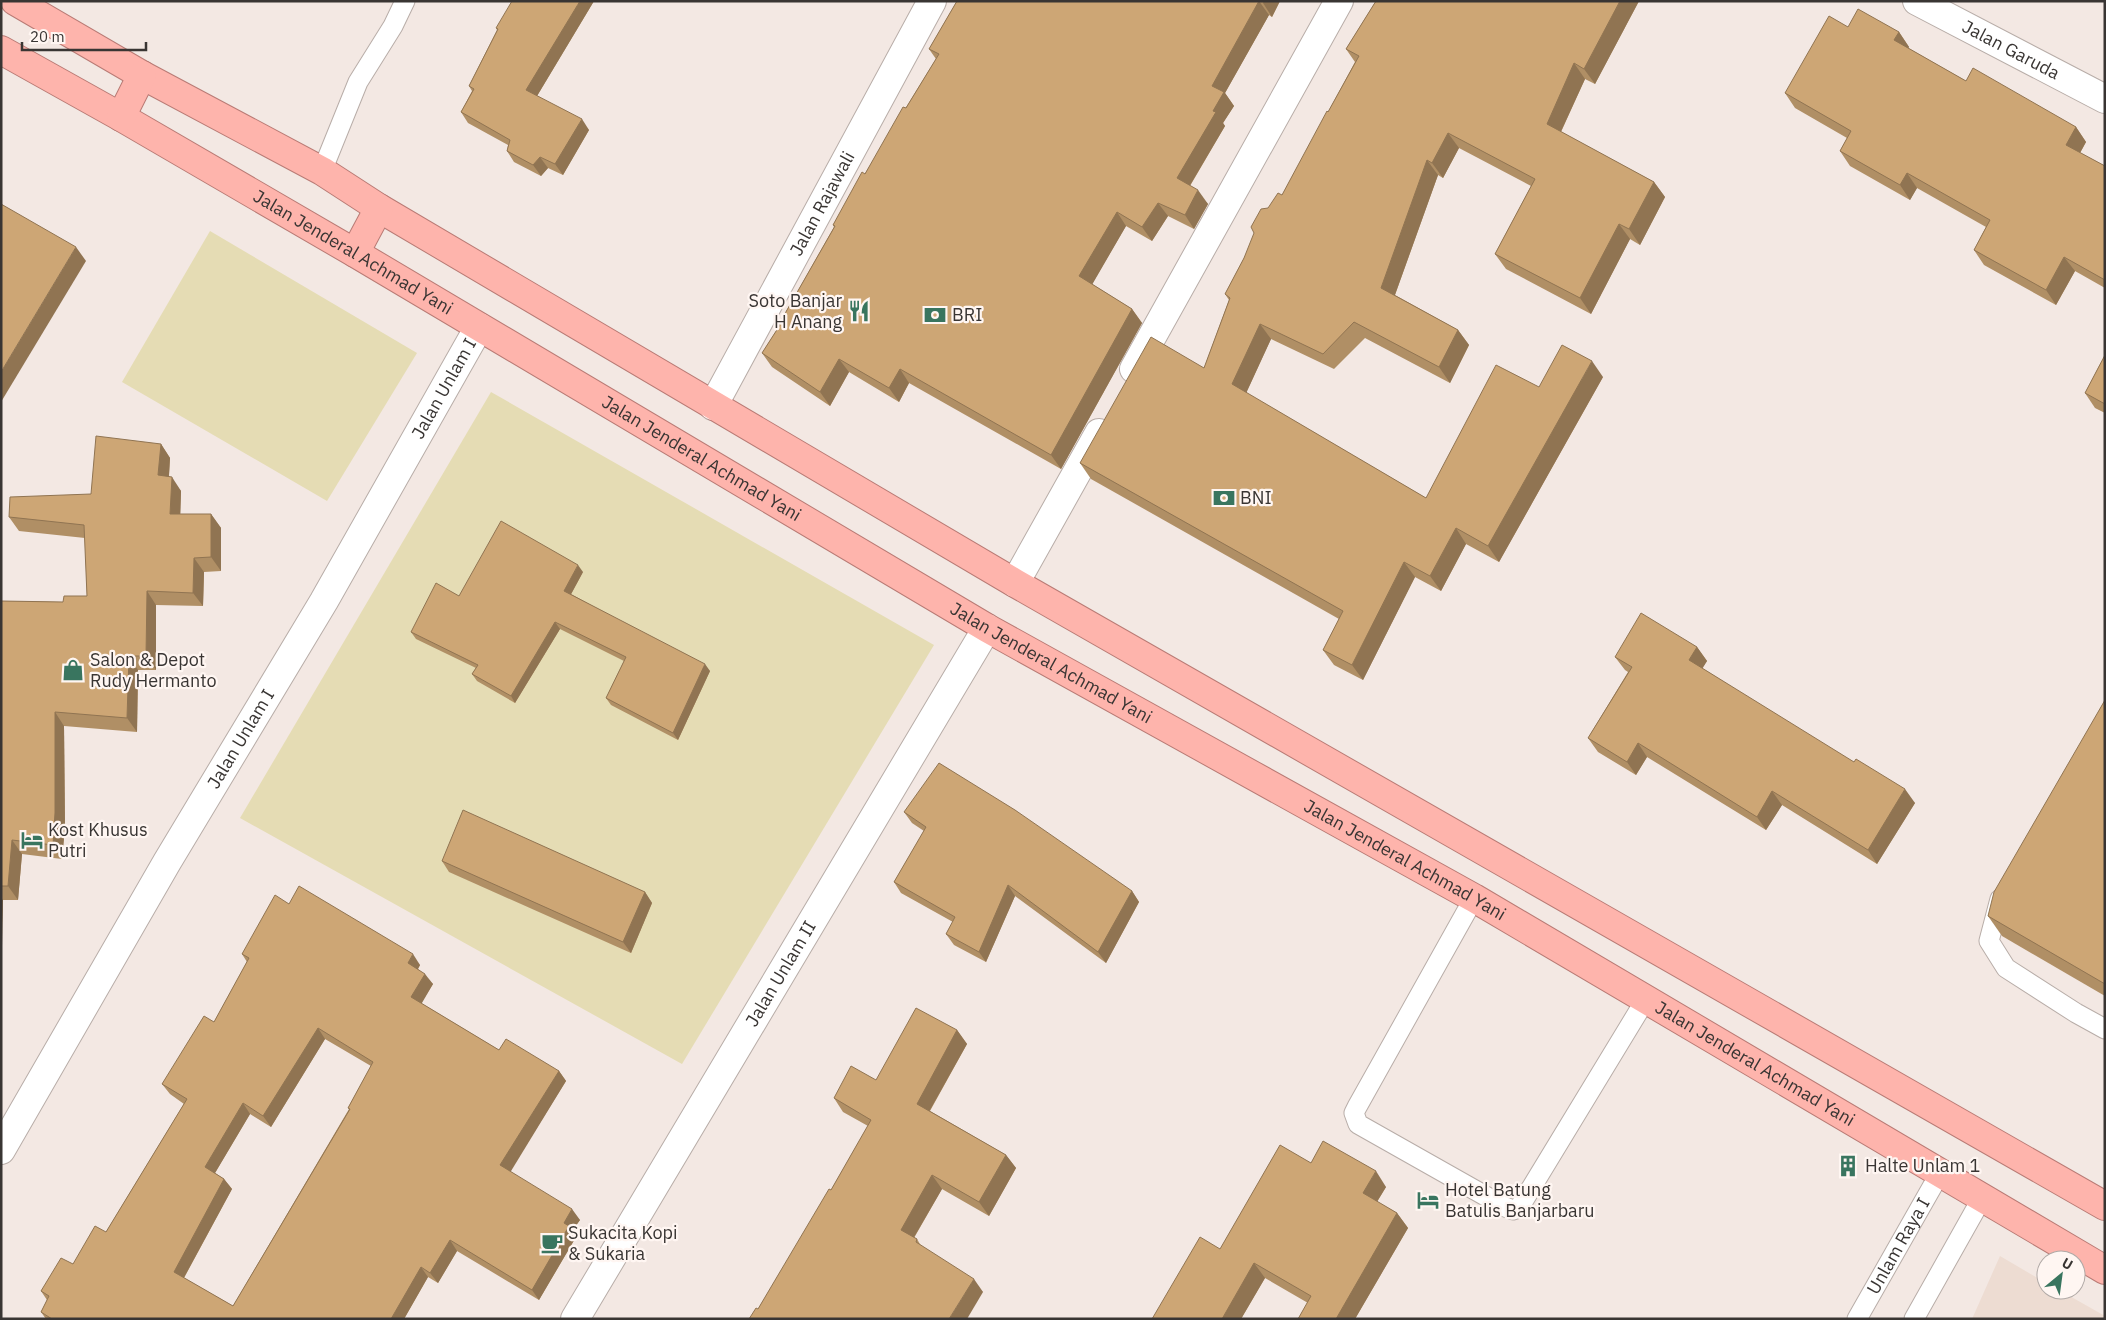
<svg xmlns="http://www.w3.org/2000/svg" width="2106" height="1320" font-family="'IBM Plex Sans',sans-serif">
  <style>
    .built { fill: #eddcd2 }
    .green { fill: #e5dcb4 }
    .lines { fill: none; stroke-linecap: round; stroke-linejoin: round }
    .service-casing { stroke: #b8ada8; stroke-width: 21 }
    .minor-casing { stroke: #b8ada8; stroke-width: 30 }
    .trunk-casing { stroke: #b97b75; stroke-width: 30 }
    .service { stroke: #fff; stroke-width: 19 }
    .minor { stroke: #fff; stroke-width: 28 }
    .trunk { stroke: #feb4ac; stroke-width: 28 }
    .wall { fill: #b08f65; fill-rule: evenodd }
    .shaded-wall { fill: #907452 }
    .building { fill: #cda675; stroke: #907452; fill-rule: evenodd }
    .labels { text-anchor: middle; stroke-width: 4.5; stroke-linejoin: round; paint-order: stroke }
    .street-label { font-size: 18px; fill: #393533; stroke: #fff6f2 }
    .poi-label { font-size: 18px; fill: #393533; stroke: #fff6f2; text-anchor: start }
  </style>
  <rect width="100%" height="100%" fill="#f3e8e3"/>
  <!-- built -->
  <path class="built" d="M 2000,1256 L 2046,1283 L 2046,1290 L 2059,1290 L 2105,1316 L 2105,1319 L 1972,1319 Z"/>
  <!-- green -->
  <g class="green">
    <path d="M 210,231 L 417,353 L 327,501 L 122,382 Z"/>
    <path d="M 491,392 L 934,645 L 682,1064 L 240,818 Z"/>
  </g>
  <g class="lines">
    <!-- service casing -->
    <g class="service-casing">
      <g id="service">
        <path d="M 322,171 L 358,82 L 393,26 L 405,1"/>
        <path d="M 1474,898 L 1357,1107 L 1354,1113 L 1358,1124 L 1505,1207 L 1513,1210 L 1519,1208 L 1646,999"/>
        <path d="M 2000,899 L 1989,941 L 2006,968 L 2076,1013 L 2105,1029"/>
        <path id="s1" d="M 1857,1319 L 1940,1173"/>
        <path d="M 1914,1319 L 1982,1198"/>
      </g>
    </g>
    <!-- minor casing -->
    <g class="minor-casing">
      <g id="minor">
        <path id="s2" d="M 1917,1 L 2105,99"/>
        <path d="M 1134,369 L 1339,1"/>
        <path id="s3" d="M 713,406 L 932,1"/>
        <path d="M 1015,583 L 1099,433"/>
        <path id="s4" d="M 1,1150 L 167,862 L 324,601 L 479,327"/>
        <path id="s5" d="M 575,1319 L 987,628"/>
      </g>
    </g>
    <!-- trunk casing -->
    <g class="trunk-casing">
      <g id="trunk">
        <path d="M 15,1 L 142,75 L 322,171 L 379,208 L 1015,583 L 2105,1206"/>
        <path id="s6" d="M 1,50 L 121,117 L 355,253 L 987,628 L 1474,898 L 2105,1270"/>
        <path d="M 121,117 L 142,75"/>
        <path d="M 355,253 L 379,208"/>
      </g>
    </g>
    <!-- service -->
    <use href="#service" class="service"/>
    <!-- minor -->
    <use href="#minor" class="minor"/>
    <!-- trunk -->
    <use href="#trunk" class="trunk"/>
  </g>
  <!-- wall -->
  <g class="wall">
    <path d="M 594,1 L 537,96 L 589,130 L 563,175 L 548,168 L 541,176 L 514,162 L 507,151 L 508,145 L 468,123 L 461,112 L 472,91 L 469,86 L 497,30 L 496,28 Z"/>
    <path d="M 957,1 L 1280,1 L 1272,17 L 1269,15 L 1225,93 L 1234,106 L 1223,123 L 1225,126 L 1190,186 L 1208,204 L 1194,229 L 1168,216 L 1152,241 L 1126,226 L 1092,284 L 1132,309 L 1142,323 L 1061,469 L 909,383 L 899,402 L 849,372 L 830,406 L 772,367 L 762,353 L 780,325 L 779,324 L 834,227 L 833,225 L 936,59 L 929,49 Z"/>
    <path d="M 1376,1 L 1639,1 L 1595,84 L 1585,79 L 1561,132 L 1654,182 L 1665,197 L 1640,245 L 1630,239 L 1591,314 L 1506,269 L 1495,254 L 1531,186 L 1459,148 L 1443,178 L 1438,175 L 1395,295 L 1458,330 L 1469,345 L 1450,383 L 1365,338 L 1334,369 L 1271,339 L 1246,393 L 1426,498 L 1539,387 L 1603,377 L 1499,562 L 1466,544 L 1441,591 L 1415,577 L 1363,680 L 1334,665 L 1323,650 L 1339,619 L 1091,479 L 1080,463 L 1204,368 L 1229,300 L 1225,294 L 1244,258 L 1268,208 L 1282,195 L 1328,112 L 1355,62 L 1346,49 Z"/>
    <path d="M 1848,27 L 1899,32 L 1909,47 L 1908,48 L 1966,81 L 2076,127 L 2086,142 L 2080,153 L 2105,166 L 2105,288 L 2075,271 L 2056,305 L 1984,265 L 1974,250 L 1986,227 L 1917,188 L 1910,200 L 1850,166 L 1840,151 L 1847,138 L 1795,108 L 1785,93 Z"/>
    <path d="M 2105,355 L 2105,413 L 2095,408 L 2085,393 Z"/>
    <path d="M 161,444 L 170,458 L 169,476 L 181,491 L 180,514 L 211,514 L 221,528 L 221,571 L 204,572 L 203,606 L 156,605 L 156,670 L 138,670 L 137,732 L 64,726 L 65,827 L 62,859 L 22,854 L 18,900 L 3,900 L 1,946 L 1,601 L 63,602 L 87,596 L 85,538 L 19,531 L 9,517 L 91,494 Z"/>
    <path d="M 583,572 L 571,594 L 710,671 L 678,740 L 611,705 L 606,698 L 624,661 L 560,629 L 515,703 L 477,681 L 472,674 L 476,668 L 416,639 L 411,632 L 459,596 Z"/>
    <path d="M 1697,647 L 1707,661 L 1702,668 L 1915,803 L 1877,864 L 1782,805 L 1766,830 L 1647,757 L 1636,775 L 1598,752 L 1588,738 L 1628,672 L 1625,670 L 1615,657 Z"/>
    <path d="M 2105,700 L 2105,996 L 2002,936 L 1988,916 Z"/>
    <path d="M 904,812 L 1132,891 L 1139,902 L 1106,963 L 1015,896 L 986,962 L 954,945 L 946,934 L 953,922 L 901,893 L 894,882 L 924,831 L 912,823 Z"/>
    <path d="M 442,861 L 645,892 L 652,903 L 631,953 L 449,872 Z"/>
    <path d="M 289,904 L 420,965 L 418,969 L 433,984 L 421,1003 L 499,1050 L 559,1071 L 566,1081 L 510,1171 L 580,1220 L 572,1231 L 576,1237 L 539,1300 L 457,1251 L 438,1283 L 428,1277 L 404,1319 L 46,1319 L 41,1312 L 47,1300 L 41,1291 L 73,1264 L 106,1232 L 184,1104 L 170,1094 L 162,1084 L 214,1022 L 247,962 L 242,954 ZM 325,1039 L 371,1066 L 348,1108 L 349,1109 L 233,1306 L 184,1278 L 232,1189 L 224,1179 L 215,1173 L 250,1114 L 271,1127 Z"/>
    <path d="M 957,1030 L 967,1044 L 930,1111 L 1006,1155 L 1016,1168 L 989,1216 L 942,1189 L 914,1238 L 917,1239 L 921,1246 L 983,1292 L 758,1309 L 831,1190 L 868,1126 L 843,1112 L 834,1098 L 876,1080 Z"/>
    <path d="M 1311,1163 L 1386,1187 L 1377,1202 L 1397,1213 L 1408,1228 L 1355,1319 L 1298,1319 L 1308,1303 L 1265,1278 L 1241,1319 L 1152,1319 Z"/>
  </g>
  <!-- shaded-wall -->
  <g class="shaded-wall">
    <path d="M 580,1 L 594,1 L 534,101 L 526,90 Z"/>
    <path d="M 1259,1 L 1269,15 L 1225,93 L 1234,106 L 1223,123 L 1225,126 L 1186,192 L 1177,178 L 1212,86 Z"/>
    <path d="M 1264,1 L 1280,1 L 1272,17 L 1263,3 Z"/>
    <path d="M 1620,1 L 1639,1 L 1595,84 L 1584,69 Z"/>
    <path d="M 1899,32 L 1909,47 L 1904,55 L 1894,40 Z"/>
    <path d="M 1574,63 L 1585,79 L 1557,140 L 1547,124 Z"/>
    <path d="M 582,119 L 589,130 L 563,175 L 555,164 Z"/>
    <path d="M 2076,127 L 2086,142 L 2076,160 L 2066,145 Z"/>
    <path d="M 1448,133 L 1459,148 L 1443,178 L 1432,163 Z"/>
    <path d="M 540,157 L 548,168 L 541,176 L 533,165 Z"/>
    <path d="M 1427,160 L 1438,175 L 1392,303 L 1381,288 Z"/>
    <path d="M 1907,173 L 1917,188 L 1910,200 L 1900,185 Z"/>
    <path d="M 1654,182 L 1665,197 L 1640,245 L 1629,229 Z"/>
    <path d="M 1198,190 L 1208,204 L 1194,229 L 1185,215 Z"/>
    <path d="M 1158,203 L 1168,216 L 1152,241 L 1142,227 Z"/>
    <path d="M 1117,212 L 1126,226 L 1089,290 L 1079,276 Z"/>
    <path d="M 1619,224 L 1630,239 L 1591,314 L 1580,298 Z"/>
    <path d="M 76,247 L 86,261 L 1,402 L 1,372 Z"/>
    <path d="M 2064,257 L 2075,271 L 2056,305 L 2046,290 Z"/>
    <path d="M 1132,309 L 1142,323 L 1061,469 L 1051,455 Z"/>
    <path d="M 1260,324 L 1271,339 L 1243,400 L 1232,384 Z"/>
    <path d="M 1458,330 L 1469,345 L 1450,383 L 1439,367 Z"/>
    <path d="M 839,359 L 849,372 L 830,406 L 820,392 Z"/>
    <path d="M 1592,361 L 1603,377 L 1499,562 L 1488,546 Z"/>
    <path d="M 900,369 L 909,383 L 899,402 L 889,388 Z"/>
    <path d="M 161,444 L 170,458 L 168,489 L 158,475 Z"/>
    <path d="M 172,477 L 181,491 L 180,528 L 170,514 Z"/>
    <path d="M 211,514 L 221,528 L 221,571 L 211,557 Z"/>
    <path d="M 1456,528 L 1466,544 L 1441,591 L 1430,576 Z"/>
    <path d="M 194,558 L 204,572 L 203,606 L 193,593 Z"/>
    <path d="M 1404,562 L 1415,577 L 1363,680 L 1352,665 Z"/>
    <path d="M 578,565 L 583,572 L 569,598 L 564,591 Z"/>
    <path d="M 147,591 L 156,605 L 156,670 L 146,656 Z"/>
    <path d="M 555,622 L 560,629 L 515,703 L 511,696 Z"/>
    <path d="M 1697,647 L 1707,661 L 1699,674 L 1689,660 Z"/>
    <path d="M 129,656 L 138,670 L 137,732 L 127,718 Z"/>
    <path d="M 705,664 L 710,671 L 678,740 L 673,733 Z"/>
    <path d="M 55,712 L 64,726 L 65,827 L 62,859 L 53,845 Z"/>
    <path d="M 1638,743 L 1647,757 L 1636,775 L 1627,762 Z"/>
    <path d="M 1905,789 L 1915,803 L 1877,864 L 1868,850 Z"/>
    <path d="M 1772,791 L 1782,805 L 1766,830 L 1757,817 Z"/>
    <path d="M 12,840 L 22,854 L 18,900 L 8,886 Z"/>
    <path d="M 1008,885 L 1015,896 L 986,962 L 979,952 Z"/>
    <path d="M 1132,891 L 1139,902 L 1106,963 L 1098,952 Z"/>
    <path d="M 645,892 L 652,903 L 631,953 L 623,942 Z"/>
    <path d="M 1,897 L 3,900 L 2,946 L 1,945 Z"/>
    <path d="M 413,954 L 420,965 L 415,974 L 408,963 Z"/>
    <path d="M 425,974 L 433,984 L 419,1008 L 411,997 Z"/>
    <path d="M 318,1028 L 325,1039 L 271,1127 L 263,1116 Z"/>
    <path d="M 957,1030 L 967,1044 L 926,1117 L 917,1104 Z"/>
    <path d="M 559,1071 L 566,1081 L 508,1176 L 500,1165 Z"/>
    <path d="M 243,1103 L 250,1114 L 212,1178 L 205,1167 Z"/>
    <path d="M 1006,1155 L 1016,1168 L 989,1216 L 979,1202 Z"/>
    <path d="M 1376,1171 L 1386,1187 L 1373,1208 L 1363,1193 Z"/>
    <path d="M 932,1175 L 942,1189 L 910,1244 L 901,1230 Z"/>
    <path d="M 224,1179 L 232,1189 L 181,1283 L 174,1272 Z"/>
    <path d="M 572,1209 L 580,1220 L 572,1231 L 576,1237 L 539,1300 L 532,1290 L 564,1223 Z"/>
    <path d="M 1397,1213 L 1408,1228 L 1355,1319 L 1336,1319 Z"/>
    <path d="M 450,1240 L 457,1251 L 438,1283 L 430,1273 Z"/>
    <path d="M 1254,1263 L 1265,1278 L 1241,1319 L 1222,1319 Z"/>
    <path d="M 421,1267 L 428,1277 L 404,1319 L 391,1319 Z"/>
    <path d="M 974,1279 L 983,1292 L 967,1319 L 949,1319 Z"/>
  </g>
  <!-- building -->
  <g class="building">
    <path d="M 512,1 L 580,1 L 526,90 L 582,119 L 555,164 L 540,157 L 533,165 L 507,151 L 510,140 L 461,112 L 474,89 L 469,86 L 498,29 L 496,28 Z"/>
    <path d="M 957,1 L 1259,1 L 1212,86 L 1224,92 L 1213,111 L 1216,112 L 1177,178 L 1198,190 L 1185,215 L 1158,203 L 1142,227 L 1117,212 L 1079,276 L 1132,309 L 1051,455 L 900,369 L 889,388 L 839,359 L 820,392 L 762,353 L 780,325 L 779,324 L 835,226 L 833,225 L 862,172 L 865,174 L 903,107 L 906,108 L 939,54 L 929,49 Z"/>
    <path d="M 1376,1 L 1620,1 L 1584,69 L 1574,63 L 1547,124 L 1654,182 L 1629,229 L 1619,224 L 1580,298 L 1495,254 L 1535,179 L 1448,133 L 1432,163 L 1427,160 L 1381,288 L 1458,330 L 1439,367 L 1354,322 L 1323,354 L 1260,324 L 1232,384 L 1426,498 L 1496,365 L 1539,387 L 1562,345 L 1592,361 L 1488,546 L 1456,528 L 1430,576 L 1404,562 L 1352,665 L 1323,650 L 1343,611 L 1080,463 L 1151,337 L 1204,368 L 1230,298 L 1225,294 L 1244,258 L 1254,233 L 1251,227 L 1261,209 L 1268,208 L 1278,193 L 1282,195 L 1327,111 L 1328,112 L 1359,56 L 1346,49 Z"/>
    <path d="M 1858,9 L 1899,32 L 1894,40 L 1966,81 L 1973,68 L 2076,127 L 2066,145 L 2105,166 L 2105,280 L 2064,257 L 2046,290 L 1974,250 L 1990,220 L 1907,173 L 1900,185 L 1840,151 L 1851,131 L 1785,93 L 1829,16 L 1848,27 Z"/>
    <path d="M 1,204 L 76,247 L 1,372 Z"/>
    <path d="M 2105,355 L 2105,404 L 2085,393 Z"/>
    <path d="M 96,436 L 161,444 L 158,475 L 172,477 L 170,514 L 211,514 L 211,557 L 194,558 L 193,593 L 147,591 L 146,656 L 129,656 L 127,718 L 55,712 L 55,813 L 53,845 L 12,840 L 8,886 L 1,886 L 1,601 L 63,602 L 64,596 L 87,596 L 84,525 L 9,517 L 10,497 L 91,494 Z"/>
    <path d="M 501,521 L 578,565 L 564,591 L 705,664 L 673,733 L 606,698 L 626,657 L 555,622 L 511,696 L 472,674 L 478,665 L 411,632 L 436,583 L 459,596 Z"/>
    <path d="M 1641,613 L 1697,647 L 1689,660 L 1854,762 L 1856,759 L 1905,789 L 1868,850 L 1772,791 L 1757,817 L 1638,743 L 1627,762 L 1588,738 L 1632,667 L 1615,657 Z"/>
    <path d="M 2105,700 L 2105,984 L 1988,916 L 1994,892 Z"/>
    <path d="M 939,763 L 1015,810 L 1132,891 L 1098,952 L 1008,885 L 979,952 L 946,934 L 955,917 L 894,882 L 926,827 L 904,812 Z"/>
    <path d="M 463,810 L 645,892 L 623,942 L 442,861 Z"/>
    <path d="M 299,886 L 413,954 L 408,963 L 425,974 L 411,997 L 499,1050 L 506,1039 L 559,1071 L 500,1165 L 572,1209 L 564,1223 L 569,1226 L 532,1290 L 450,1240 L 430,1273 L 421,1267 L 391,1319 L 52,1319 L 41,1312 L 49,1296 L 41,1291 L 61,1258 L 73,1264 L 95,1226 L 106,1232 L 187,1099 L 162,1084 L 204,1016 L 214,1022 L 249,958 L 242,954 L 275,895 L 289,904 ZM 318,1028 L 373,1062 L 348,1108 L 350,1109 L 233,1306 L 174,1272 L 224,1179 L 205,1167 L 243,1103 L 263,1116 Z"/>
    <path d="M 916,1008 L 957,1030 L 917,1104 L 1006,1155 L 979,1202 L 932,1175 L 901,1230 L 917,1239 L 916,1242 L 974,1279 L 949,1319 L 749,1319 L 756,1308 L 758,1309 L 829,1189 L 831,1190 L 871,1120 L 834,1098 L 851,1066 L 876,1080 Z"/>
    <path d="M 1323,1141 L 1376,1171 L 1363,1193 L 1397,1213 L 1336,1319 L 1298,1319 L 1311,1296 L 1254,1263 L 1222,1319 L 1152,1319 L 1200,1237 L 1220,1249 L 1280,1145 L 1311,1163 Z"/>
  </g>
  <!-- icons -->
  <defs>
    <g id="restaurant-bare" transform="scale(1.725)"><path d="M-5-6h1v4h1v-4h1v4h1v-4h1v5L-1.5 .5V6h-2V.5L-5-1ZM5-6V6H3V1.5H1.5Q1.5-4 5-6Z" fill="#39755f" stroke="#fff6f2" stroke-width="2.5" paint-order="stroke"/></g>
    <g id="bank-bare" transform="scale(1.725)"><path d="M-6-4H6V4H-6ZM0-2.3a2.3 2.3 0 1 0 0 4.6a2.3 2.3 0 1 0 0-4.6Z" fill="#39755f" stroke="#fff6f2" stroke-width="2.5" paint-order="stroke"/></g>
    <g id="shop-bare" transform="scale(1.725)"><path d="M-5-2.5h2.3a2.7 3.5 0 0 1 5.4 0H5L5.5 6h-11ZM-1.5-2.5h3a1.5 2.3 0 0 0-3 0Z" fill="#39755f" stroke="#fff6f2" stroke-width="2.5" paint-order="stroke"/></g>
    <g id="hotel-bare" transform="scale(1.725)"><path d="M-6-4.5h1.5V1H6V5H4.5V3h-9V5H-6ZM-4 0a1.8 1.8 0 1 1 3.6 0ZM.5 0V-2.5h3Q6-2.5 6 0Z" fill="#39755f" stroke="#fff6f2" stroke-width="2.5" paint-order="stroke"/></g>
    <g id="building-bare" transform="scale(1.725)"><path d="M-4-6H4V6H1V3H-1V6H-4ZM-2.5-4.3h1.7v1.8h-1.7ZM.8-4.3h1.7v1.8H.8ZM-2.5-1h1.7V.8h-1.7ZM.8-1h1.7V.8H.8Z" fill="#39755f" stroke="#fff6f2" stroke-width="2.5" paint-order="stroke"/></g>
    <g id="cafe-bare" transform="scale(1.725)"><path d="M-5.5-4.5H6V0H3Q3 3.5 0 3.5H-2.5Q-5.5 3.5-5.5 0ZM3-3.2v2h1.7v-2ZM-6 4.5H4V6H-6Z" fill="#39755f" stroke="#fff6f2" stroke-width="2.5" paint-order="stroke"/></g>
  </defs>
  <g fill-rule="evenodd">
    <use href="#restaurant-bare" x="859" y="311"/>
    <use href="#bank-bare" x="935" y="315"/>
    <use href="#bank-bare" x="1224" y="498"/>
    <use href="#shop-bare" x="73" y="670"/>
    <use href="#hotel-bare" x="32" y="840"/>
    <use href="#building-bare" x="1848" y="1166"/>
    <use href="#hotel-bare" x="1428" y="1200"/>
    <use href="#cafe-bare" x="552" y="1243"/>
  </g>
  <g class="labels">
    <!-- street labels -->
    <g class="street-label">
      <text dy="6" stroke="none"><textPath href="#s2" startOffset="106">Jalan Garuda</textPath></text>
      <text dy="6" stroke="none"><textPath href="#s3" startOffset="230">Jalan Rajawali</textPath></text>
      <text dy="6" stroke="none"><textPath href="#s6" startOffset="406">Jalan Jenderal Achmad Yani</textPath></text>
      <text dy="6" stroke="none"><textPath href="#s4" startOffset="881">Jalan Unlam I</textPath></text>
      <text dy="6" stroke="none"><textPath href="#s6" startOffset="811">Jalan Jenderal Achmad Yani</textPath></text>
      <text dy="6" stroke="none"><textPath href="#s6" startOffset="1216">Jalan Jenderal Achmad Yani</textPath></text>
      <text dy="6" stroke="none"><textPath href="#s4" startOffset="476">Jalan Unlam I</textPath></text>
      <text dy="6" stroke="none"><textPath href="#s6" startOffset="1621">Jalan Jenderal Achmad Yani</textPath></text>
      <text dy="6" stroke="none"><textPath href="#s5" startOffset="402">Jalan Unlam II</textPath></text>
      <text dy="6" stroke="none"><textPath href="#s6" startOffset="2026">Jalan Jenderal Achmad Yani</textPath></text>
      <text dy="6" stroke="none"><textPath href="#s1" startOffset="84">Unlam Raya I</textPath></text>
    </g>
    <!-- poi labels -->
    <g class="poi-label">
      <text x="842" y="307" text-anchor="end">Soto Banjar<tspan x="842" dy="21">H Anang</tspan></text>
      <text x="952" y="321">BRI</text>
      <text x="1240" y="504">BNI</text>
      <text x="90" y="666">Salon &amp; Depot<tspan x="90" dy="21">Rudy Hermanto</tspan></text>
      <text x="48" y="836">Kost Khusus<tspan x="48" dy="21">Putri</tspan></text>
      <text x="1865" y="1172">Halte Unlam 1</text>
      <text x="1445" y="1196">Hotel Batung<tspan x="1445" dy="21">Batulis Banjarbaru</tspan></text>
      <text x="568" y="1239">Sukacita Kopi<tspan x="568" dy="21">&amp; Sukaria</tspan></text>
    </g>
  </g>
  <!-- border -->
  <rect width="2106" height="1320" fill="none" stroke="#393533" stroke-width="5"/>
  <!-- north arrow -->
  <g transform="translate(2061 1275) rotate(29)"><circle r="24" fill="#fff6f2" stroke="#b0a9a6"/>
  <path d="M0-4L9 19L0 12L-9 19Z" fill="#39755f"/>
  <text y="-8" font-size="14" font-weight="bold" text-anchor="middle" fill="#393533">U</text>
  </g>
  <!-- scale -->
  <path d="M22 42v8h124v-8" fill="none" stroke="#393533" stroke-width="2.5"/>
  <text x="30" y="42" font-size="15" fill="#393533" stroke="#fff6f2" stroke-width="4" paint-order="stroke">20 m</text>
</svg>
